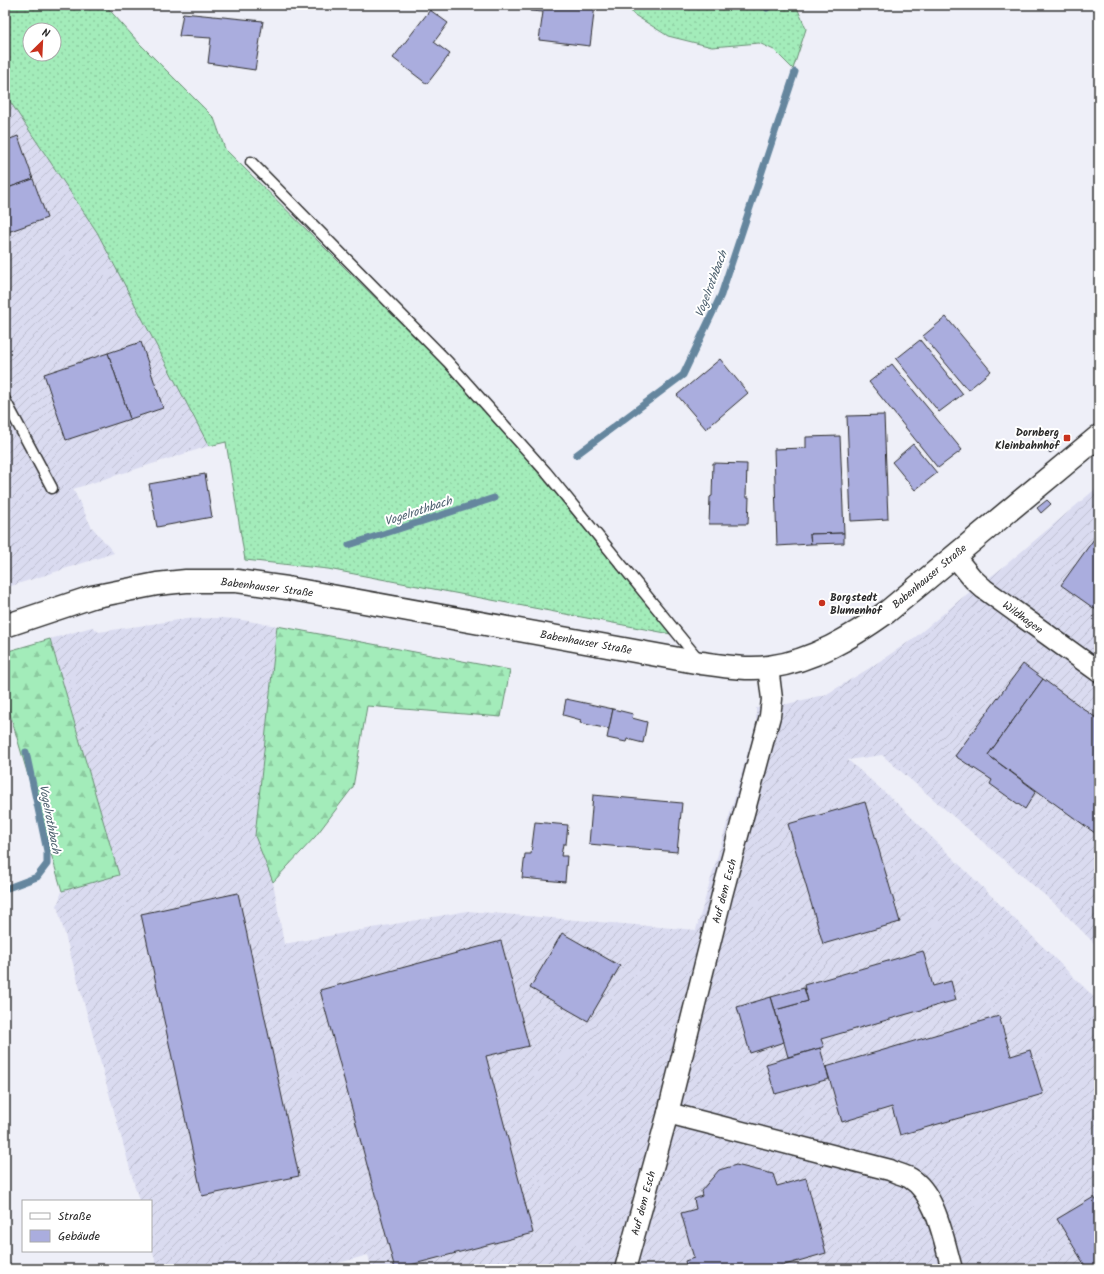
<svg xmlns="http://www.w3.org/2000/svg" width="1104" height="1274" font-family="Kalam,sans-serif">
  <style>
    .industrial { fill: url(#industrial-furrows) }
    .grass { fill: url(#grass-dots); stroke: #678c72; fill-rule: evenodd }
    .forest { fill: url(#forest-firs); stroke: #678c72 }
    .lines { fill: none; stroke-linecap: round; stroke-linejoin: round }
    .stream { stroke: #65869e; stroke-width: 7 }
    .building { fill: #aaadde; stroke: #2b2b2b }
    .lane-casing { stroke: #2b2b2b; stroke-width: 13 }
    .street-casing { stroke: #2b2b2b; stroke-width: 23 }
    .secondary-casing { stroke: #2b2b2b; stroke-width: 25 }
    .lane { stroke: #fff; stroke-width: 10 }
    .street { stroke: #fff; stroke-width: 20 }
    .secondary { stroke: #fff; stroke-width: 22 }
    .poi-dot { fill: #c8321e; stroke: #fff; stroke-width: 1.5 }
    .labels { text-anchor: middle; stroke-width: 4; stroke-linejoin: round; paint-order: stroke }
    .poi-label { font-size: 11px; font-weight: bold; fill: #2b2b2b; stroke: #fff; text-anchor: end }
    .street-label { font-size: 11px; fill: #2b2b2b; stroke: #fff }
    .water-label { font-size: 12px; font-style: italic; fill: #4d606e; stroke: #fff }
  </style>
  <defs>
    <pattern id="industrial-furrows" width="10" height="10" patternUnits="userSpaceOnUse"><rect width="10" height="10" fill="#dadbf0"/><path d="M-1 1l2-2M0 10L10 0M9 11l2-2" fill="none" stroke="#bbbcce"/></pattern>
    <pattern id="grass-dots" width="8" height="8" patternUnits="userSpaceOnUse"><rect width="8" height="8" fill="#a3ecba"/><path d="M2 2h.1M6 6h.1" fill="none" stroke="#8ccba0" stroke-width="1.8" stroke-linecap="round"/></pattern>
    <pattern id="forest-firs" width="22" height="20" patternUnits="userSpaceOnUse"><rect width="22" height="20" fill="#a3ecba"/><path d="M5 1l3.5 6h-7zM16 11l3.5 6h-7z" fill="#8ccba0"/></pattern>
  </defs>
  <rect width="100%" height="100%" fill="#eeeff8"/>
  <filter id="ink" filterUnits="userSpaceOnUse"><feTurbulence type="fractalNoise" baseFrequency=".025" numOctaves="2"/><feDisplacementMap in="SourceGraphic" scale="8" xChannelSelector="R" yChannelSelector="G"/><feConvolveMatrix kernelMatrix="1 2 1 2 8 2 1 2 1" color-interpolation-filters="sRGB"/></filter>
  <g filter="url(#ink)">
    <!-- industrial -->
    <g class="industrial">
      <path d="M 5,94 L 97,232 L 209,446 L 73,489 L 91,526 L 114,553 L 5,588 Z"/>
      <path d="M 1099,486 L 1099,948 L 1055,904 L 882,755 L 848,760 L 899,805 L 1099,1002 L 1099,1269 L 372,1269 L 368,1255 L 317,1269 L 158,1269 L 151,1245 L 151,1201 L 139,1201 L 57,906 L 62,891 L 119,875 L 50,639 L 92,627 L 99,632 L 185,619 L 219,618 L 236,619 L 277,626 L 255,836 L 273,882 L 284,944 L 467,911 L 696,930 L 756,724 L 756,708 L 787,704 L 827,694 L 868,669 L 913,639 L 962,598 L 1002,568 Z"/>
    </g>
    <!-- grass -->
    <g class="grass">
      <path d="M 5,5 L 105,5 L 140,44 L 214,118 L 225,149 L 441,363 L 523,454 L 671,634 L 328,569 L 245,560 L 226,442 L 209,446 L 97,232 L 5,94 ZM 30,30 L 54,30 L 54,54 L 30,54 Z"/>
      <path d="M 628,5 L 796,5 L 806,29 L 793,69 L 774,50 L 759,43 L 712,47 L 668,36 L 633,14 Z"/>
    </g>
    <!-- forest -->
    <g class="forest">
      <path d="M 277,626 L 510,670 L 501,717 L 367,706 L 353,787 L 315,837 L 273,882 L 255,836 Z"/>
      <path d="M 50,639 L 119,875 L 62,891 L 5,697 L 5,652 Z"/>
    </g>
    <g class="lines">
      <!-- stream -->
      <g class="stream">
        <path d="M 765,5 L 767,8"/>
        <path d="M 576,455 L 683,375 L 721,295 L 795,72"/>
        <path d="M 349,545 L 494,498"/>
        <path d="M 5,889 L 37,877 L 47,864 L 47,851 L 26,752"/>
      </g>
    </g>
    <!-- building -->
    <g class="building">
      <path d="M 531,5 L 595,5 L 590,46 L 539,40 L 543,12 L 530,11 Z"/>
      <path d="M 430,10 L 448,23 L 434,42 L 450,54 L 427,84 L 393,58 Z"/>
      <path d="M 183,13 L 263,21 L 255,70 L 208,63 L 211,38 L 179,36 Z"/>
      <path d="M 18,136 L 33,179 L 5,189 L 5,141 Z"/>
      <path d="M 33,179 L 47,218 L 5,233 L 5,189 Z"/>
      <path d="M 946,317 L 991,371 L 968,390 L 923,336 Z"/>
      <path d="M 920,340 L 963,394 L 939,412 L 896,359 Z"/>
      <path d="M 141,342 L 163,408 L 130,419 L 108,353 Z"/>
      <path d="M 108,353 L 130,419 L 66,440 L 44,374 Z"/>
      <path d="M 720,359 L 748,393 L 706,429 L 677,395 Z"/>
      <path d="M 892,364 L 962,450 L 938,468 L 869,382 Z"/>
      <path d="M 884,415 L 888,519 L 851,521 L 847,416 Z"/>
      <path d="M 840,436 L 844,533 L 810,534 L 811,544 L 777,546 L 774,449 L 806,448 L 806,437 Z"/>
      <path d="M 1056,440 L 1060,445 L 1050,453 L 1046,449 Z"/>
      <path d="M 913,444 L 937,473 L 915,490 L 892,462 Z"/>
      <path d="M 713,463 L 747,464 L 746,497 L 749,497 L 748,524 L 709,524 L 710,497 L 712,496 Z"/>
      <path d="M 205,474 L 212,517 L 157,527 L 149,484 Z"/>
      <path d="M 1047,500 L 1051,504 L 1041,513 L 1037,508 Z"/>
      <path d="M 1099,532 L 1099,612 L 1061,585 Z"/>
      <path d="M 844,533 L 844,543 L 811,544 L 810,534 Z"/>
      <path d="M 1023,664 L 1043,679 L 988,755 L 1036,791 L 1025,809 L 990,784 L 992,780 L 955,756 Z"/>
      <path d="M 1043,679 L 1099,720 L 1099,836 L 988,755 Z"/>
      <path d="M 566,699 L 613,709 L 609,729 L 580,723 L 581,720 L 563,715 Z"/>
      <path d="M 613,709 L 633,714 L 632,718 L 647,722 L 643,743 L 627,739 L 626,742 L 607,738 Z"/>
      <path d="M 593,795 L 682,803 L 677,852 L 589,844 Z"/>
      <path d="M 865,802 L 900,922 L 823,944 L 788,824 Z"/>
      <path d="M 535,822 L 568,825 L 566,844 L 563,844 L 561,856 L 567,856 L 565,882 L 522,878 L 525,854 L 531,854 Z"/>
      <path d="M 238,893 L 299,1176 L 202,1196 L 141,914 Z"/>
      <path d="M 562,933 L 620,966 L 588,1021 L 530,988 Z"/>
      <path d="M 501,941 L 529,1046 L 486,1056 L 533,1233 L 395,1269 L 320,990 Z"/>
      <path d="M 923,951 L 933,986 L 951,981 L 956,1000 L 821,1039 L 824,1047 L 788,1057 L 775,1010 L 808,1001 L 804,985 Z"/>
      <path d="M 804,988 L 808,1001 L 775,1010 L 771,997 Z"/>
      <path d="M 771,997 L 784,1042 L 750,1053 L 737,1007 Z"/>
      <path d="M 999,1016 L 1011,1056 L 1030,1050 L 1043,1094 L 900,1135 L 892,1107 L 842,1122 L 826,1067 Z"/>
      <path d="M 820,1048 L 829,1079 L 775,1094 L 766,1064 Z"/>
      <path d="M 736,1165 L 773,1174 L 777,1186 L 806,1178 L 826,1253 L 771,1269 L 687,1269 L 685,1261 L 694,1258 L 681,1213 L 696,1209 L 694,1199 L 702,1196 L 701,1191 L 719,1170 Z"/>
      <path d="M 1094,1197 L 1099,1205 L 1099,1269 L 1087,1269 L 1057,1219 Z"/>
    </g>
    <g class="lines">
      <!-- lane casing -->
      <g class="lane-casing">
        <g id="lane">
          <path d="M 251,162 L 448,362 L 546,472 L 699,660"/>
          <path d="M 5,400 L 52,488"/>
        </g>
      </g>
      <!-- street casing -->
      <g class="street-casing">
        <g id="street">
          <path d="M 954,556 L 973,579 L 984,589 L 1099,672"/>
          <path d="M 668,1113 L 890,1170 C 896,1173 904,1175 910,1178 C 936,1193 944,1242 952,1269"/>
          <path d="M 625,1269 L 668,1113 L 722,895 L 770,716 L 772,699 L 768,667"/>
        </g>
      </g>
      <!-- secondary casing -->
      <g class="secondary-casing">
        <path id="secondary" d="M 5,626 L 92,597 L 157,584 L 186,581 L 237,581 L 287,588 L 701,663 C 723,666 747,670 769,667 C 813,661 852,637 887,612 L 1099,436"/>
      </g>
      <!-- lane -->
      <use href="#lane" class="lane"/>
      <!-- street -->
      <use href="#street" class="street"/>
      <!-- secondary -->
      <use href="#secondary" class="secondary"/>
    </g>
  </g>
  <!-- markers -->
  <g class="poi-dot">
    <rect x="1063" y="434" width="8" height="8" rx="2"/>
    <circle cx="822" cy="603" r="4"/>
  </g>
  <g class="labels">
    <!-- poi labels -->
    <g class="poi-label">
      <text x="1059" y="436">Dornberg<tspan x="1059" dy="13">Kleinbahnhof</tspan></text>
      <text x="830" y="601" text-anchor="start">Borgstedt<tspan x="830" dy="13">Blumenhof</tspan></text>
    </g>
    <!-- street labels -->
    <g class="street-label">
      <text transform="translate(929 576) rotate(-40)" y="4">Babenhauser Straße</text>
      <text transform="translate(267 587) rotate(7)" y="4">Babenhauser Straße</text>
      <text transform="translate(1023 617) rotate(36)" y="4">Wildhagen</text>
      <text transform="translate(586 642) rotate(10)" y="4">Babenhauser Straße</text>
      <text transform="translate(724 891) rotate(-75)" y="4">Auf dem Esch</text>
      <text transform="translate(643 1203) rotate(-75)" y="4">Auf dem Esch</text>
    </g>
    <!-- water labels -->
    <g class="water-label">
      <text transform="translate(711 284) rotate(-69)" y="4">Vogelrothbach</text>
      <text transform="translate(418 511) rotate(-18)" y="4">Vogelrothbach</text>
      <text transform="translate(50 819) rotate(79)" y="4">Vogelrothbach</text>
    </g>
  </g>
  <!-- margin -->
  <rect width="1104" height="1274" fill="none" stroke="#fff" stroke-width="20"/>
  <rect x="10" y="10" width="1084" height="1254" fill="none" stroke="#2b2b2b" stroke-width="1.5" filter="url(#ink)"/>
  <!-- legend -->
  <rect x="22" y="1200" width="130" height="52" fill="#ffffff" stroke="#aaaaaa"/>
  <rect x="30" y="1213" width="20" height="6" fill="#ffffff" stroke="#aaaaaa"/>
  <text x="58" y="1220" font-size="12" fill="#2b2b2b">Straße</text>
  <rect x="30" y="1230" width="20" height="12" fill="#aaadde" stroke="#aaaaaa"/>
  <text x="58" y="1240" font-size="12" fill="#2b2b2b">Gebäude</text>
  <!-- north arrow -->
  <g transform="translate(42 42) rotate(24)"><circle r="19" fill="#ffffff" stroke="#aaaaaa"/>
  <path d="M0-3L7 15L0 10L-7 15Z" fill="#c8321e"/>
  <text y="-6" font-size="11" font-weight="bold" text-anchor="middle" fill="#2b2b2b">N</text>
  </g>
</svg>
